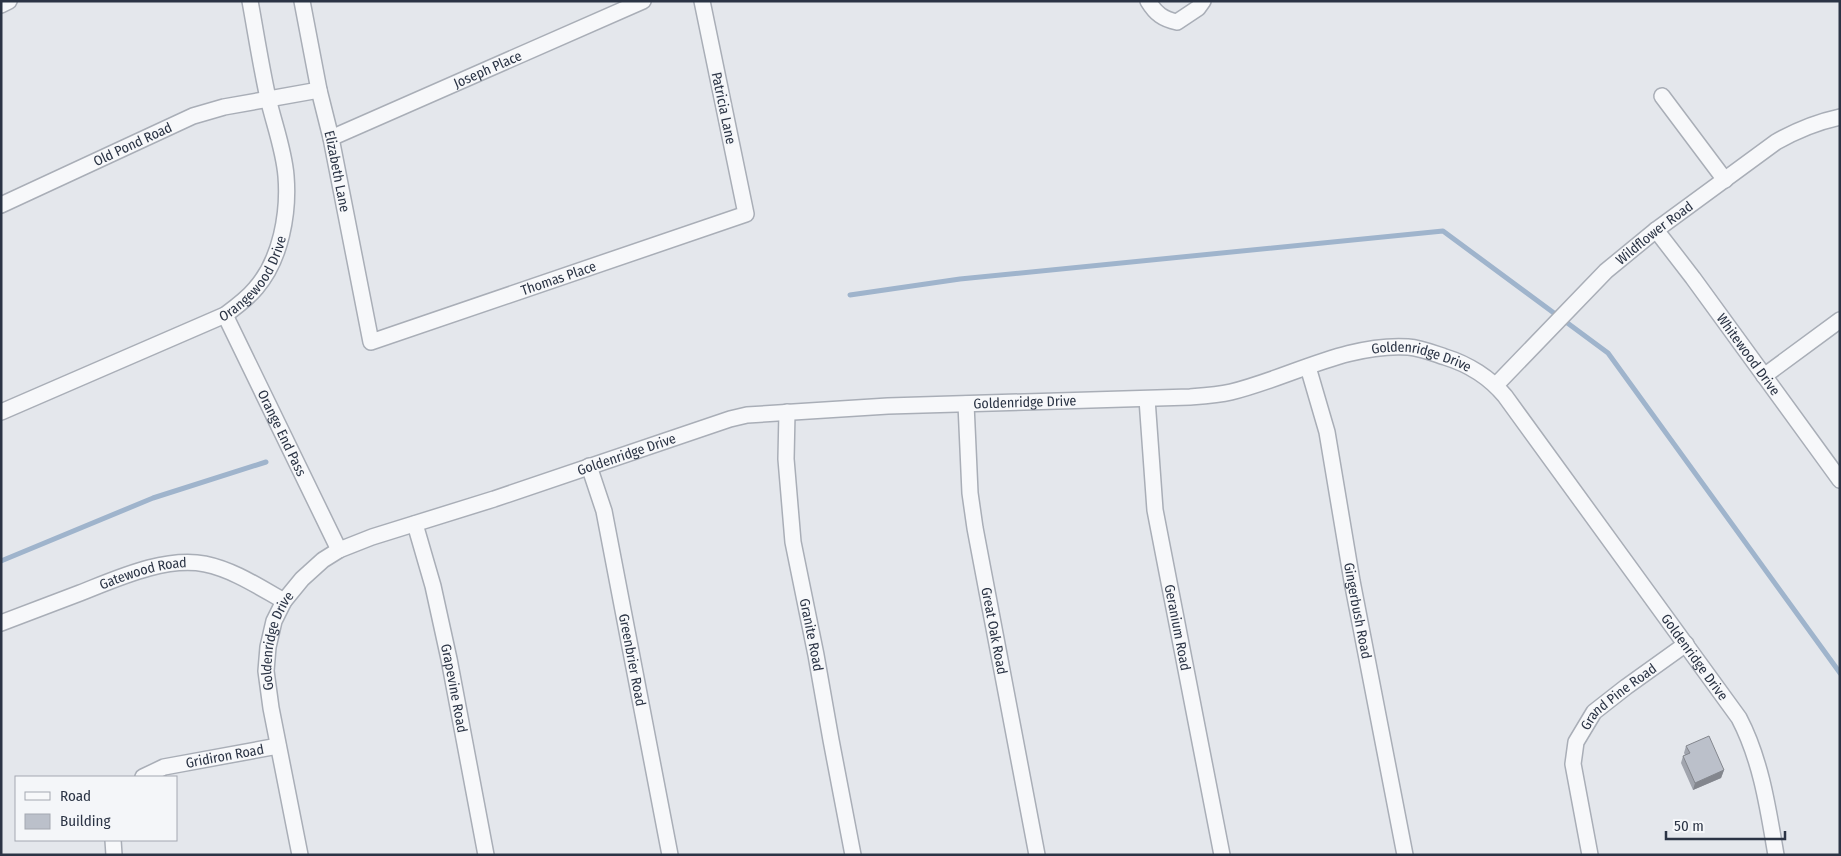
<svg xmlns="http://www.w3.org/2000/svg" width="1841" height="856" font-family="'Fira Sans Condensed',sans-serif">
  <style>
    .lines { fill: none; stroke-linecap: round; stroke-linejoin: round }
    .stream { stroke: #9fb4cc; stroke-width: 5 }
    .minor-casing { stroke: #a9aeb7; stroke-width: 18 }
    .minor { stroke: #f7f8fa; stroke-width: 15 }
    .wall { fill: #a1a5ae }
    .shaded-wall { fill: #83868d }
    .building { fill: #bbc0ca; stroke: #83868d }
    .labels { text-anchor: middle; stroke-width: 4; stroke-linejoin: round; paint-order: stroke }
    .street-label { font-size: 14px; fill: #2b3445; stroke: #f4f6f9 }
  </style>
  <rect width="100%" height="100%" fill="#e4e7ec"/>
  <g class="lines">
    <!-- stream -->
    <g class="stream">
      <path d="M 850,295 L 960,279 L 1443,231 L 1608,353 L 1840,673"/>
      <path d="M 1,561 L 153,498 L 266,462"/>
    </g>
    <!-- minor casing -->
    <g class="minor-casing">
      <g id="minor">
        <path id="s1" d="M 302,1 L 319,90 L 331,138 L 371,342 L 746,214 L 702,1"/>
        <path d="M 1148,1 C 1156,14 1163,19 1177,22 L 1198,8 L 1203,1"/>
        <path d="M 1,5 L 9,1"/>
        <path d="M 1662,96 L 1725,180"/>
        <path id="s2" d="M 331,138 L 643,1"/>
        <path id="s3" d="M 1,205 L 193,116 L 224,107 L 319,90"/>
        <path id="s4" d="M 1656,230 L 1693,278 L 1840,480"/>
        <path id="s5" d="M 225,315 L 339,550"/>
        <path id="s6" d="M 1308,367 L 1327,432 L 1352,581 L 1405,855"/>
        <path d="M 1764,376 L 1840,320"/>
        <path id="s7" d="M 1496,385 L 1606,271 L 1656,230 L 1776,142 C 1797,130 1817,122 1840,117"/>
        <path id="s8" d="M 1147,399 L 1155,510 L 1222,855"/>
        <path id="s9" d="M 966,404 L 970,493 L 975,528 L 1037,855"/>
        <path id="s10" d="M 1,412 L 225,315 C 236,307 247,299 256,288 C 281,259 289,213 286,176 C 284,150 274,124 268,98 C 261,66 256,34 250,1"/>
        <path id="s11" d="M 787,412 L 786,459 L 793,542 L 816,655 L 831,740 L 853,855"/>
        <path id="s12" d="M 589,466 L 604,511 L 670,855"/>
        <path id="s13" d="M 415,524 L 433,586 L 449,659 L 486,855"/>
        <path id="s14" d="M 1,623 C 27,613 54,603 80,593 C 116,579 165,556 205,564 C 234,570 259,587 284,601"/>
        <path id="s15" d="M 143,777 L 164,767 L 278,746"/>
        <path d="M 113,840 L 114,855"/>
        <path id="s16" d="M 300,855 L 271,708 L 266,671 L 268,647 L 274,621 L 284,601 L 302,579 L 323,560 L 339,550 L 372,537 L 494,499 L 730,419 L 747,415 L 888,406 L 1190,397 C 1203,396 1218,395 1231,392 C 1289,378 1347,343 1408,347 C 1421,348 1433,353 1445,357 C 1468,364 1490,378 1505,396 L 1739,718 C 1761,760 1768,808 1776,855"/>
        <path id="s17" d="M 1590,855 L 1573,764 L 1576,742 L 1594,712 L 1626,687 L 1686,644"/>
      </g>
    </g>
    <!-- minor -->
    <use href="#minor" class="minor"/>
  </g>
  <!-- wall -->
  <path class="wall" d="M 1686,746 L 1724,770 L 1721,778 L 1693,790 L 1681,763 L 1683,756 L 1685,755 L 1684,753 Z"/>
  <!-- shaded-wall -->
  <path class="shaded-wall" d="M 1724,770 L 1721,778 L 1693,790 L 1695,783 Z"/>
  <!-- building -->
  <path class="building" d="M 1709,736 L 1724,770 L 1695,783 L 1683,756 L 1690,753 L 1686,746 Z"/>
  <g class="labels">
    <!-- street labels -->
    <g class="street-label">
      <text dy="5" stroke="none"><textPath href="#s2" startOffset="171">Joseph Place</textPath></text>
      <text transform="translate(724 108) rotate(78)" y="5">Patricia Lane</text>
      <text dy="5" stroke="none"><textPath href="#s3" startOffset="145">Old Pond Road</textPath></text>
      <text dy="5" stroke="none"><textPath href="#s1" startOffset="174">Elizabeth Lane</textPath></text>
      <text dy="5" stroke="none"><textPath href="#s7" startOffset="220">Wildflower Road</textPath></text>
      <text dy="5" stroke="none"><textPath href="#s10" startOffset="291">Orangewood Drive</textPath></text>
      <text dy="5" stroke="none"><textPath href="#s1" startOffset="546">Thomas Place</textPath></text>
      <text dy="5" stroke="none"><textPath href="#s4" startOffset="155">Whitewood Drive</textPath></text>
      <text dy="5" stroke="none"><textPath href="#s16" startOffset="1449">Goldenridge Drive</textPath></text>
      <text dy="5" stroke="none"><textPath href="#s16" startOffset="1044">Goldenridge Drive</textPath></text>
      <text dy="5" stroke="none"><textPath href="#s5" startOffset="131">Orange End Pass</textPath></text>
      <text dy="5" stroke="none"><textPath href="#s16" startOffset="639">Goldenridge Drive</textPath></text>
      <text dy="5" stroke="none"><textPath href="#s14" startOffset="151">Gatewood Road</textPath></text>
      <text dy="5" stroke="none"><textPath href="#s6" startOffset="249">Gingerbush Road</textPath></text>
      <text dy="5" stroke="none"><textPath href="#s8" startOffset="231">Geranium Road</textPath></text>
      <text dy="5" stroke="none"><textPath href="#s9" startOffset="229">Great Oak Road</textPath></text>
      <text dy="5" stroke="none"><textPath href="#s11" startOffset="225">Granite Road</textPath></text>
      <text dy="5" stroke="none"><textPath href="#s16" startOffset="219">Goldenridge Drive</textPath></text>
      <text dy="5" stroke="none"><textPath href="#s16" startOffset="1868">Goldenridge Drive</textPath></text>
      <text dy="5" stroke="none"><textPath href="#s12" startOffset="199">Greenbrier Road</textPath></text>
      <text dy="5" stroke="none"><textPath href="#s13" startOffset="169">Grapevine Road</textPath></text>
      <text dy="5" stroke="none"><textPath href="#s17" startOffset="178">Grand Pine Road</textPath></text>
      <text dy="5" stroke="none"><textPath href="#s15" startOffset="85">Gridiron Road</textPath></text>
    </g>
  </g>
  <!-- border -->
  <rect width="1841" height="856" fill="none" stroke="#2b3445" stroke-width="5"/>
  <!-- legend -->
  <rect x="15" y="776" width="162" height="65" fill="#f4f6f9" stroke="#a4a8b1"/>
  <rect x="25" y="792" width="25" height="8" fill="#f7f8fa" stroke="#a4a8b1"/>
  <text x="60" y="801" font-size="15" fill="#2b3445">Road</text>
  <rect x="25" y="814" width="25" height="15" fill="#bbc0ca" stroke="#a4a8b1"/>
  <text x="60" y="826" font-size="15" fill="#2b3445">Building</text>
  <!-- scale -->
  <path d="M1666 831v8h119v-8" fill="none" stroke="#2b3445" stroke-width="2.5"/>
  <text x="1674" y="831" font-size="15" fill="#2b3445" stroke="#f4f6f9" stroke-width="4" paint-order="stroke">50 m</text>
</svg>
